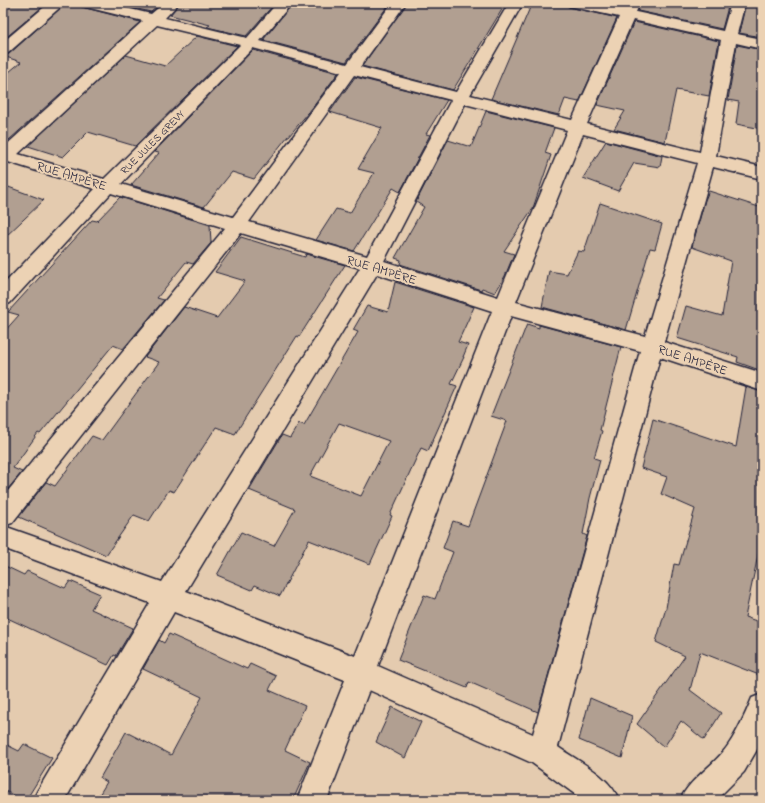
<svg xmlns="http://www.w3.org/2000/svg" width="765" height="803" font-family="'Indie Flower',sans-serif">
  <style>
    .building { fill: #b19f91; stroke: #22223b; fill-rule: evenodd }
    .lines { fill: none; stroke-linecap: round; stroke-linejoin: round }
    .minor-casing { stroke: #22223b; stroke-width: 3 }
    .minor { fill: #ecd2b4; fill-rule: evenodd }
    .labels { text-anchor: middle; stroke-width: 4; stroke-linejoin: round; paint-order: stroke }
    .far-street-label { font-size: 11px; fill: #22223b; stroke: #ecd2b4 }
    .street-label { font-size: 13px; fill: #22223b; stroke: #ecd2b4 }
  </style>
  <rect width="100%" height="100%" fill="#e4cbaf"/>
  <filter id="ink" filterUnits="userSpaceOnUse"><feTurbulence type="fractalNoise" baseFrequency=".025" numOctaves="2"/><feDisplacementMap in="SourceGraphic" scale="8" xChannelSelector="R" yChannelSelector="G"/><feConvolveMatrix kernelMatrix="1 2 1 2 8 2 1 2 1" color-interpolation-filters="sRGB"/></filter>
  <g filter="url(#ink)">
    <!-- building -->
    <g class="building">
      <path d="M 3,3 L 47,3 L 3,40 Z"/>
      <path d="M 66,3 L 79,3 L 82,7 L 140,22 L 9,140 L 3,138 L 3,77 L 21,62 L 3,56 L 9,54 Z"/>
      <path d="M 111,3 L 162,3 L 151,12 Z"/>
      <path d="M 180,3 L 275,3 L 246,36 L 207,27 L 210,25 L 170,15 Z"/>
      <path d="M 293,3 L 390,3 L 346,62 L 263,40 Z"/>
      <path d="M 407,3 L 506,3 L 453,90 L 362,66 Z"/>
      <path d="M 532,3 L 566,3 L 569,7 L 617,18 L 579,102 L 565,99 L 559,115 L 491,99 Z"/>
      <path d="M 641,3 L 729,3 L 722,29 L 638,11 Z"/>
      <path d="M 746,3 L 762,3 L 762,37 L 739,33 Z"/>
      <path d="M 634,22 L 719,41 L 709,96 L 676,90 L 665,142 L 614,129 L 625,111 L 597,105 Z"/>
      <path d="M 197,36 L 237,46 L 135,146 L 88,132 L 63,157 L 28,146 L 126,55 L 165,66 Z"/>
      <path d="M 737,45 L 762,50 L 762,129 L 736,124 L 739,102 L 728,100 Z"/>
      <path d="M 253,50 L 338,73 L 313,107 L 289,136 L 288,136 L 254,179 L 232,172 L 204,207 L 131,185 L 159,153 L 154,152 Z"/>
      <path d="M 355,77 L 447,100 L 426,134 L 430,135 L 400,192 L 393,188 L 354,251 L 316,240 L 336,209 L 350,213 L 374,173 L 358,169 L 382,128 L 330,112 Z"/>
      <path d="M 486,111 L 554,128 L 545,153 L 551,155 L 533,208 L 504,251 L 514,254 L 505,276 L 495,293 L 482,288 L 481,290 L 400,264 L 401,260 L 395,258 L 424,207 L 416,202 L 448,140 L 471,147 Z"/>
      <path d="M 606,141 L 662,156 L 660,167 L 634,163 L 618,191 L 583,178 Z"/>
      <path d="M 3,185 L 44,200 L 3,239 Z"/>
      <path d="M 709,191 L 762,208 L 762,371 L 737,362 L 738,357 L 677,338 L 686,306 L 722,316 L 731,261 L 692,247 L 705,200 Z"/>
      <path d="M 120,197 L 210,225 L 211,243 L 193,264 L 186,262 L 157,298 L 164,300 L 123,349 L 113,345 L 40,434 L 38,433 L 13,468 L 22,472 L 3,495 L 3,333 L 19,315 L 8,312 L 92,220 L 97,221 Z"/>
      <path d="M 600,203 L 662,224 L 655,249 L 650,248 L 626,330 L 542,307 L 549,271 L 567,274 L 578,251 L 584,252 Z"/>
      <path d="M 241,237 L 305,257 L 306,254 L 345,265 L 299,337 L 297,336 L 235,434 L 216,427 L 174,492 L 169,490 L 149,521 L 134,515 L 106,555 L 19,517 L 46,482 L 55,486 L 92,436 L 102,440 L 159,362 L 145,357 L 184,307 L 217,318 L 245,281 L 215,272 Z"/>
      <path d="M 395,282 L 474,307 L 458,342 L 468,345 L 463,357 L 464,357 L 451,384 L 457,386 L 428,451 L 421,448 L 390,515 L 392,516 L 370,564 L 309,540 L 280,596 L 255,585 L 252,590 L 217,575 L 241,532 L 274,546 L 295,509 L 249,490 L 282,435 L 290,438 L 299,423 L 304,425 L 358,332 L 353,330 L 367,306 L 388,312 ZM 339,423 L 389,441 L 361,496 L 310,476 Z"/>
      <path d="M 527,324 L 539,328 L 539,325 L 621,347 L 600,430 L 602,431 L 594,458 L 600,460 L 590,498 L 583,534 L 587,536 L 538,712 L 469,682 L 467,688 L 398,660 L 424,595 L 435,599 L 453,552 L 443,548 L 453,521 L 468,526 L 507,421 L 491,416 Z"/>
      <path d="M 746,387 L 762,392 L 762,536 L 745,617 L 762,623 L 762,653 L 759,675 L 700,652 L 690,690 L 721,713 L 704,740 L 681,721 L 664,747 L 637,724 L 685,656 L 656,642 L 666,608 L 674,564 L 679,565 L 695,509 L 661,494 L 667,477 L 641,468 L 653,419 L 736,447 Z"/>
      <path d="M 3,565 L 24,575 L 27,571 L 65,588 L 70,581 L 100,594 L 91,609 L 133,628 L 116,656 L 114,655 L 108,665 L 3,616 Z"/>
      <path d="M 169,634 L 247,669 L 250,664 L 276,676 L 269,690 L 305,706 L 285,750 L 310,762 L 293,800 L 96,800 L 107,782 L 100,778 L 126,732 L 171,755 L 202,697 L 143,669 L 159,640 L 164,643 Z"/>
      <path d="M 590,698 L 632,716 L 622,758 L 579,740 Z"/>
      <path d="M 392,707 L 421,722 L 405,758 L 376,742 Z"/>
      <path d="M 3,743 L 19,751 L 24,744 L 52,758 L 26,800 L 23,800 L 3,790 Z"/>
    </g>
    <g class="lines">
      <!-- minor casing -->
      <g class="minor-casing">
        <g id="minor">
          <path d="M 49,3 L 65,3 L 8,53 L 3,55 L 3,42 Z"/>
          <path d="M 80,3 L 105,3 L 151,14 L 164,3 L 179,3 L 165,18 L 247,38 L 277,3 L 292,3 L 260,41 L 347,64 L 392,3 L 406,3 L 360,67 L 456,92 L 509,3 L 523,3 L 470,95 L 572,120 L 619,17 L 569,6 L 567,3 L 594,3 L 623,9 L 626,3 L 640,3 L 636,12 L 723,31 L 731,3 L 745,3 L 737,34 L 762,39 L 762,49 L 736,43 L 716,156 L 762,167 L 762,179 L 713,167 L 664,342 L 762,373 L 762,391 L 660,357 L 558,747 C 579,762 609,775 619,800 L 583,800 L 532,763 L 369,690 L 327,800 L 297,800 L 345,680 L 174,612 L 65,800 L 33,800 L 38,790 L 150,603 L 3,548 L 3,497 L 225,228 L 111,193 L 10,303 L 3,306 L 3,285 L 95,189 L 8,162 L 3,164 L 3,148 L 143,21 L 82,6 ZM 633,20 L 721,40 L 700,152 L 587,124 ZM 157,25 L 240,45 L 104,179 L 18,154 ZM 253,48 L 341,72 L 233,217 L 121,184 ZM 354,75 L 451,100 L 367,256 L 249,222 ZM 465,104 L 567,130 L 498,297 L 384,261 ZM 583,134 L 697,163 L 645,336 L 516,302 ZM 241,233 L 360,268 L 162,582 L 4,526 L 12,523 ZM 377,274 L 492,311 L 355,656 L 186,591 ZM 511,316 L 640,351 L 533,734 L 378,666 Z"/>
          <path d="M 762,694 L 762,741 L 744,772 L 716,800 L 680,800 C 689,780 709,769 723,752 C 735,738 745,715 752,698 Z"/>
        </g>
      </g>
      <!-- minor -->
      <use href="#minor" class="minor"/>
    </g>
  </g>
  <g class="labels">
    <!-- far-street labels -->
    <g class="far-street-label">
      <text transform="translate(152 142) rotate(-45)" y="4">RUE JULES GREVY</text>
    </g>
    <!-- street labels -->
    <g class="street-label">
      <text transform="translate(72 175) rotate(17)" y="5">RUE AMPÈRE</text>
      <text transform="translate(382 269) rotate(17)" y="5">RUE AMPÈRE</text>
      <text transform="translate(693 359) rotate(18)" y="5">RUE AMPÈRE</text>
    </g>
  </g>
  <!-- margin -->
  <rect width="765" height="803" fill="none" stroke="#ecd2b4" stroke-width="16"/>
  <rect x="8" y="8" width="749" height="787" fill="none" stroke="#22223b" stroke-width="1.5" filter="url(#ink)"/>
</svg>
